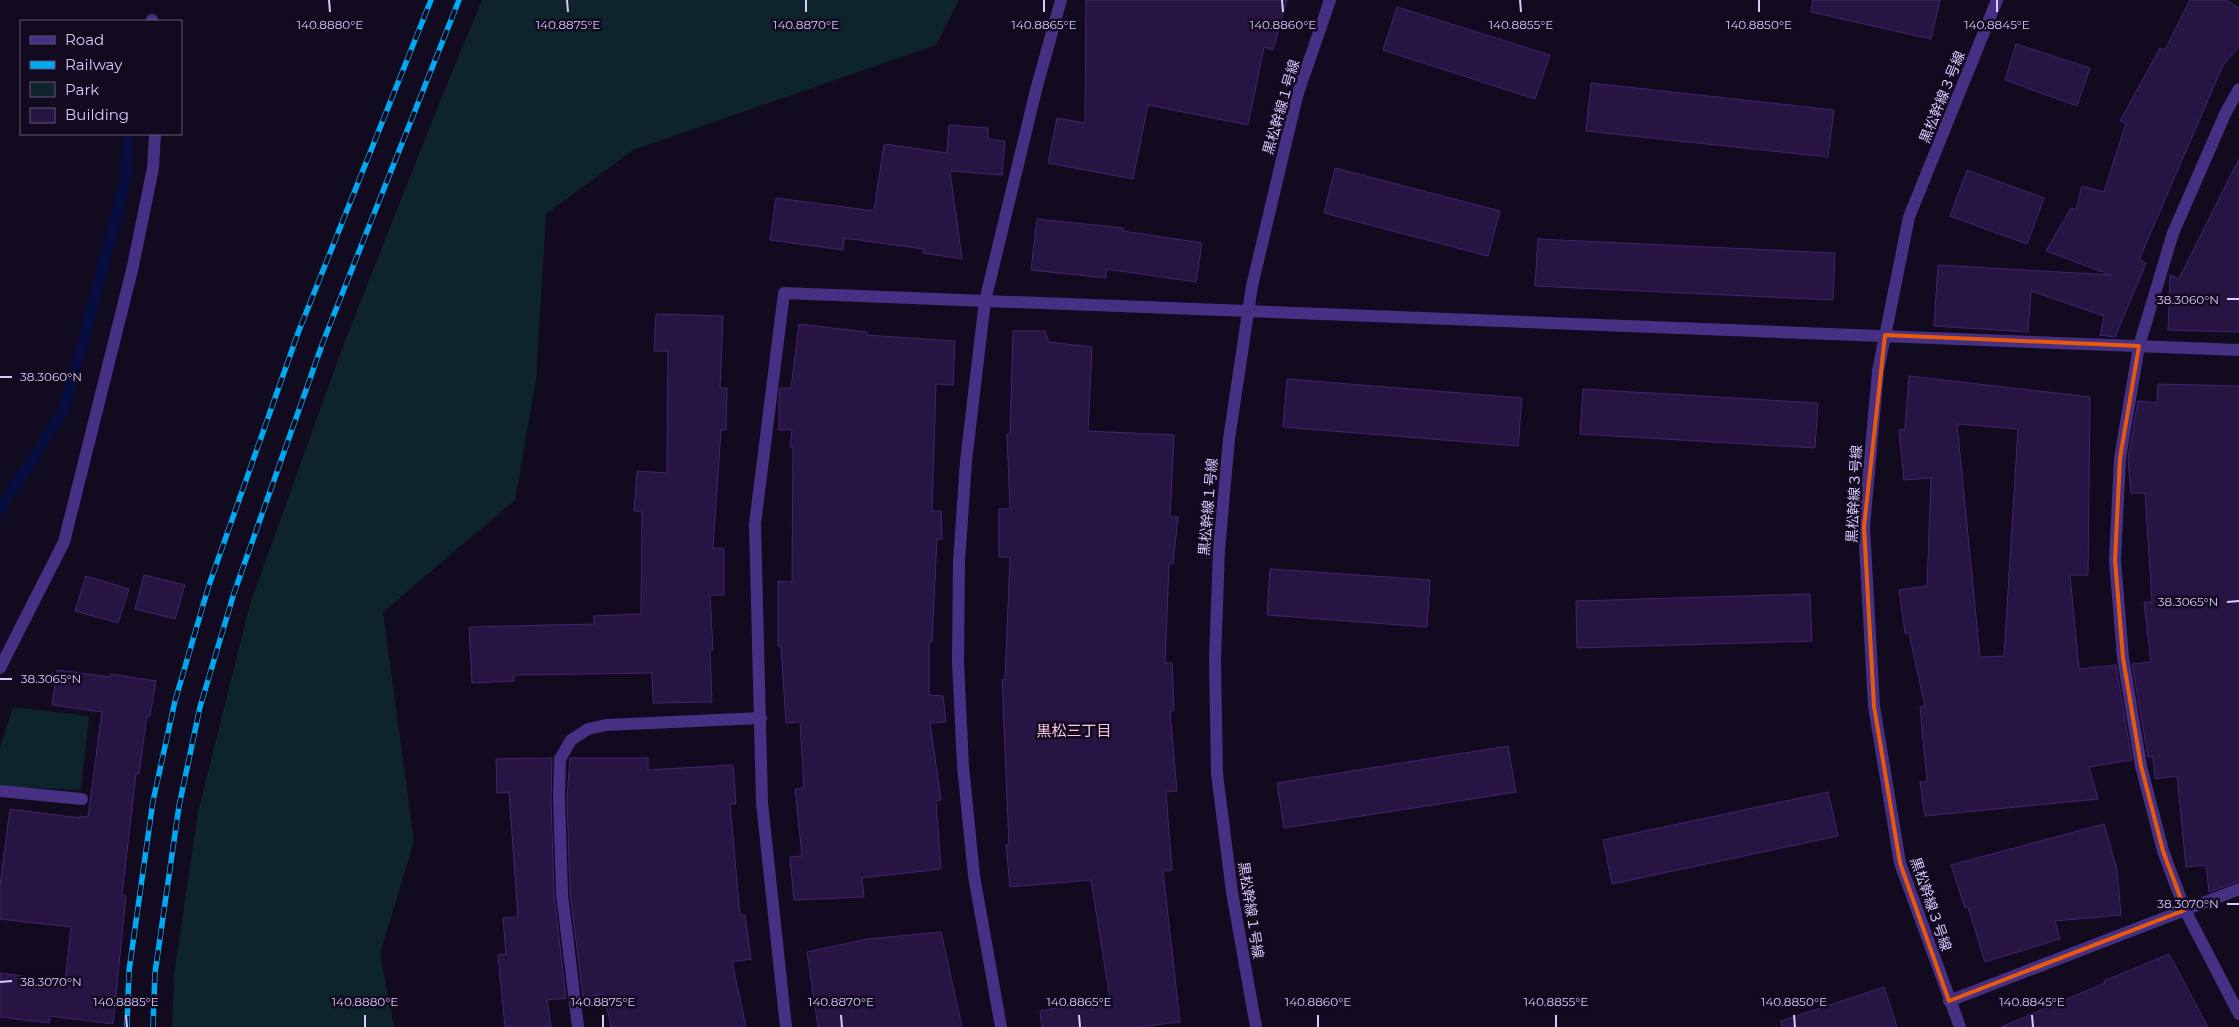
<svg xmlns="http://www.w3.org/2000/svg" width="2239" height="1027" font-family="Montserrat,'Noto Sans JP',sans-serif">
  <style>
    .green { fill: #0d252a }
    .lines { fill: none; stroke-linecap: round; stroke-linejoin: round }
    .stream { stroke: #040d3e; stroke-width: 11 }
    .building { fill: #271442; stroke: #432470; fill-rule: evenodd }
    .service { stroke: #453083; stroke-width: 12 }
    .minor { stroke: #453083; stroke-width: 12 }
    .tertiary { stroke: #453083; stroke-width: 12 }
    .rail-casing { stroke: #00a9f3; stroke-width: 5.5 }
    .rail { stroke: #120a1f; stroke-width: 4; stroke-dasharray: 11; stroke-linecap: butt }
    .marked { fill: none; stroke: #e8590c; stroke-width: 4; stroke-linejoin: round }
    .ticks { fill: none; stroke: #dac8ff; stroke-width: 2 }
    .labels { text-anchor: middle; stroke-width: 5; stroke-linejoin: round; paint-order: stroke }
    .street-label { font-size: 14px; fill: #dac8ff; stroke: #120a1f }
    .neighbourhood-label { font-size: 15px; fill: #ffcae1; stroke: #120a1f }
    .ticks-label { font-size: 12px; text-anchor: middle; fill: #dac8ff; stroke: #120a1f; stroke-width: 5; stroke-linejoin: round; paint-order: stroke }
  </style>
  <rect width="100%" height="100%" fill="#120a1f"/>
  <!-- green -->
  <g class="green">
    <path d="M 482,0 L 959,0 L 936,45 L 633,150 L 546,214 L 536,380 L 515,500 L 383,612 L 414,842 L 380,953 L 394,1027 L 172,1027 L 174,976 L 198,812 L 250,604 L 343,346 L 442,96 Z"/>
    <path d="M 13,707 L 89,716 L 81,790 L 0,786 L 0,748 Z"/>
  </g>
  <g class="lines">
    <!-- stream -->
    <path class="stream" d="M 0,509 L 61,415 L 70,389 L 126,179 L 128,134"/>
  </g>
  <!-- building -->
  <g class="building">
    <path d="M 1086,0 L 1287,0 L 1273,50 L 1264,47 L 1248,125 L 1148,105 L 1133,179 L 1048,163 L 1057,118 L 1085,123 Z"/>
    <path d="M 1813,0 L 1940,0 L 1931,39 L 1811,12 Z"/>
    <path d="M 2190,0 L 2226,0 L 2239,8 L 2239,47 L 2223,65 L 2139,260 L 2146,263 L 2115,337 L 2100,335 L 2104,316 L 2031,291 L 2028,332 L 1934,326 L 1938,265 L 2111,275 L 2046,251 L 2071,208 L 2076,210 L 2082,186 L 2104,192 L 2126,123 L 2120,121 L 2160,48 L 2165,50 Z"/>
    <path d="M 1397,7 L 1550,55 L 1535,99 L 1383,50 Z"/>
    <path d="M 2016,44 L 2090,68 L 2077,106 L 2005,80 Z"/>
    <path d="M 1591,83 L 1834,110 L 1828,157 L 1586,131 Z"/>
    <path d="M 949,125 L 988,128 L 988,139 L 1005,141 L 1002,175 L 950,171 L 962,259 L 923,253 L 924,249 L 844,238 L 843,250 L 770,240 L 776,198 L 874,211 L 884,144 L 947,153 Z"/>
    <path d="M 2239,159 L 2239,332 L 2168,330 L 2170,275 L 2179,279 Z"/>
    <path d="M 1335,168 L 1500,211 L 1488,256 L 1324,213 Z"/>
    <path d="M 1967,170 L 2044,198 L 2027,244 L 1950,216 Z"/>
    <path d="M 1037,219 L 1123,228 L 1123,231 L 1202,243 L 1196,282 L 1106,269 L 1106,278 L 1031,270 Z"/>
    <path d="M 1538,239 L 1835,253 L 1833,300 L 1535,286 Z"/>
    <path d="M 656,314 L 723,316 L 720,388 L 727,388 L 726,430 L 721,430 L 713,548 L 724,548 L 724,595 L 710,595 L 713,650 L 710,650 L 712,702 L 653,703 L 652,673 L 514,675 L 514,681 L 472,683 L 469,627 L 594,624 L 594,616 L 641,614 L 642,512 L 634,511 L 637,471 L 667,473 L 668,351 L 654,351 Z"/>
    <path d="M 799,324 L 867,332 L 867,335 L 955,341 L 953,385 L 936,384 L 932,511 L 941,511 L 942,539 L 937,539 L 932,642 L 929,642 L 929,695 L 943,696 L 946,722 L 930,723 L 941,800 L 936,801 L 941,869 L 862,878 L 864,897 L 794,900 L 790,857 L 802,856 L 795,789 L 804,788 L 800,722 L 786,723 L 781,646 L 778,646 L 778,581 L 792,582 L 793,447 L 790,447 L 792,430 L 779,430 L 779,400 L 780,388 L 791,388 Z"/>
    <path d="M 1013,331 L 1045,331 L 1049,342 L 1092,347 L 1088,431 L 1174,435 L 1170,517 L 1178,517 L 1173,564 L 1169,564 L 1165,663 L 1172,663 L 1174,711 L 1170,711 L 1177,791 L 1166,792 L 1172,870 L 1163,871 L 1180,1022 L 1139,1027 L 1042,1027 L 1040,1011 L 1110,999 L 1091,880 L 1010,887 L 1006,845 L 1009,845 L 1002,679 L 1005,680 L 1010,557 L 999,557 L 999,509 L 1010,509 L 1007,434 L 1010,434 Z"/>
    <path d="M 1909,376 L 2090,397 L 2088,575 L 2070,575 L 2079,669 L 2116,665 L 2132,760 L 2089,767 L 2098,799 L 1925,816 L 1920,782 L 1927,782 L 1920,707 L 1925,706 L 1909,633 L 1905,633 L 1899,590 L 1927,586 L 1931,478 L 1904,480 L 1899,430 L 1905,429 ZM 1957,424 L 2018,429 L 2004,656 L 1980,657 Z"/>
    <path d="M 1287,379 L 1522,398 L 1518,446 L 1283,427 Z"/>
    <path d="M 2158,384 L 2239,386 L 2239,881 L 2209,892 L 2206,865 L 2186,867 L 2177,776 L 2155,779 L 2153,756 L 2148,757 L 2132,664 L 2151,662 L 2144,602 L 2152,602 L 2145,493 L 2131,493 L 2128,459 L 2138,401 L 2157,403 Z"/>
    <path d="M 1583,389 L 1818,403 L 1815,448 L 1580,434 Z"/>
    <path d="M 1270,569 L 1430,580 L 1427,627 L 1267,615 Z"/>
    <path d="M 144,575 L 185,585 L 175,619 L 135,609 Z"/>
    <path d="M 86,576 L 129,589 L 118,623 L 75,611 Z"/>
    <path d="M 1810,594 L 1812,641 L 1577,648 L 1576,601 Z"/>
    <path d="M 57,670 L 111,677 L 111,674 L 156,681 L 150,716 L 147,716 L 139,774 L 136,774 L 122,895 L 126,896 L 113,1024 L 50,1016 L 49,1023 L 0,1017 L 0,973 L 65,982 L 71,927 L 0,919 L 0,886 L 10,809 L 80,818 L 80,816 L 88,817 L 102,712 L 52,705 Z"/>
    <path d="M 1508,746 L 1516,792 L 1284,828 L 1277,783 Z"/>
    <path d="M 552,758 L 551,797 L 554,894 L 566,998 L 547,1000 L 551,1027 L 505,1027 L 498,955 L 506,954 L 503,918 L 518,917 L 509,792 L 497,793 L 496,759 Z"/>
    <path d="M 570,758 L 648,758 L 648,770 L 733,765 L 736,804 L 730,804 L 740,915 L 745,915 L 751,959 L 732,962 L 746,1027 L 611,1027 L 604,994 L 583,997 L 570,893 L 567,797 Z"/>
    <path d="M 1828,792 L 1838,836 L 1612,884 L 1603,840 Z"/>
    <path d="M 2104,824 L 2117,870 L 2121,915 L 2055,921 L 2060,939 L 1985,962 L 1968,907 L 1965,908 L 1951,865 Z"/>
    <path d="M 941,932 L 962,1027 L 818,1027 L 807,952 L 868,939 Z"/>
    <path d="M 2169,954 L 2208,1027 L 2001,1027 L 2105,983 L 2104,981 Z"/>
    <path d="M 1884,987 L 1897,1027 L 1782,1027 L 1781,1021 Z"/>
  </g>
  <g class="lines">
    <!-- service -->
    <g class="service">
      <path d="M 152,20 L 152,21"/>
      <path d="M 0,668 L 64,542 L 133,266 L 153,168 L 155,134"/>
      <path d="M 0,791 L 82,799"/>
    </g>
    <!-- minor -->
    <g class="minor">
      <path d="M 2239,89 L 2226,112 L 2173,233 L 2139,346 L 2120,458 L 2115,560 L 2123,658 L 2141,766 L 2163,851 L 2185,910 L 2239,1014"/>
      <path d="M 1949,1001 L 2239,889"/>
      <path d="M 578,1027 L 562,894 L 559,797 L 560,759 L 571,740 L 588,729 L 606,725 L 761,718"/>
      <path d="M 786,1027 L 762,803 L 755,524 L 784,293 L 2239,350"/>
      <path d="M 1001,1027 L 974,876 L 963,766 L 958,662 L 959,562 L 966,461 L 985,301 L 1036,90 L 1061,0"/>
      <path d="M 1960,1027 L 1900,863 L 1874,706 L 1864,527 L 1878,371 L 1909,217 L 1997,0"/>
    </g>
    <!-- tertiary -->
    <path class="tertiary" d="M 1256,1027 L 1232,892 L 1217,774 L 1215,659 L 1219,550 L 1229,439 L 1252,286 L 1297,96 L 1330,0"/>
    <!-- rail casing -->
    <g class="rail-casing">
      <g id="rail">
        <path d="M 127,1027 L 129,971 L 153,801 L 175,701 L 209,585 L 298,333 L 431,0"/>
        <path d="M 153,1027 L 155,973 L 179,806 L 200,707 L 234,593 L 323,342 L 459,0"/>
      </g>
    </g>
    <!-- rail -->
    <use href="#rail" class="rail"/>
  </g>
  <!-- marked area -->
  <path class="marked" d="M 1885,335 L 2139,346 L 2120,458 L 2115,560 L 2123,658 L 2141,766 L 2163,851 L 2185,910 L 1949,1001 L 1900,863 L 1874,706 L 1864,527 Z"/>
  <!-- ticks -->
  <path class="ticks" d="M 329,0 L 330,12M 567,0 L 568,12M 806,0 L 806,12M 1044,0 L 1044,12M 1282,0 L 1283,12M 1520,0 L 1521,12M 1759,0 L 1759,12M 1997,0 L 1997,12M 2227,299 L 2239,299M 0,377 L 12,377M 2227,602 L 2239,601M 0,679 L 12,679M 2227,904 L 2239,904M 0,982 L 12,981M 126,1015 L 127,1027M 365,1015 L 365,1027M 603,1015 L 603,1027M 841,1015 L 842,1027M 1079,1015 L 1080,1027M 1318,1015 L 1318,1027M 1556,1015 L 1556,1027M 1794,1015 L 1795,1027M 2032,1015 L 2033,1027"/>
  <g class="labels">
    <!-- street labels -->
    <g class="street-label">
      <text transform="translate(1942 97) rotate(-68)" y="5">黒松幹線３号線</text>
      <text transform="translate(1281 107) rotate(-74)" y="5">黒松幹線１号線</text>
      <text transform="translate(1854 494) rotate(-87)" y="5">黒松幹線３号線</text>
      <text transform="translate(1208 507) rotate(-85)" y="5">黒松幹線１号線</text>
      <text transform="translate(1931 904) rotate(71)" y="5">黒松幹線３号線</text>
      <text transform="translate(1251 910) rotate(81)" y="5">黒松幹線１号線</text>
    </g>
    <!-- neighbourhood labels -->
    <g class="neighbourhood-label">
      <text x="1074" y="736">黒松三丁目</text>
    </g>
  </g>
  <g class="ticks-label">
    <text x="330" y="29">140.8880°E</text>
    <text x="568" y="29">140.8875°E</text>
    <text x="806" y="29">140.8870°E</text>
    <text x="1044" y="29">140.8865°E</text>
    <text x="1283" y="29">140.8860°E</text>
    <text x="1521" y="29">140.8855°E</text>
    <text x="1759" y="29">140.8850°E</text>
    <text x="1997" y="29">140.8845°E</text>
    <text x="2188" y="304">38.3060°N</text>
    <text x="51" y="381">38.3060°N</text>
    <text x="2188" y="606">38.3065°N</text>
    <text x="51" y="683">38.3065°N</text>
    <text x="2188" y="908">38.3070°N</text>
    <text x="51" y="986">38.3070°N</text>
    <text x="126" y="1006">140.8885°E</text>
    <text x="365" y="1006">140.8880°E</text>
    <text x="603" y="1006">140.8875°E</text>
    <text x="841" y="1006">140.8870°E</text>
    <text x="1079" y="1006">140.8865°E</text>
    <text x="1318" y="1006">140.8860°E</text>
    <text x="1556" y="1006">140.8855°E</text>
    <text x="1794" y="1006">140.8850°E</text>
    <text x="2032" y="1006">140.8845°E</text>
  </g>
  <!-- legend -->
  <rect x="20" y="20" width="162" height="115" fill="#120a1f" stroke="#625679"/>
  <rect x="30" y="36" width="25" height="8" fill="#453083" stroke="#625679"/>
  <text x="65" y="45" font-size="15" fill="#dac8ff">Road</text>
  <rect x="30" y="61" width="25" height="8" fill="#00a9f3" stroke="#625679"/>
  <text x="65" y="70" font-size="15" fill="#dac8ff">Railway</text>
  <rect x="30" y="82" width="25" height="15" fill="#0d252a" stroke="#625679"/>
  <text x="65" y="95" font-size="15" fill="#dac8ff">Park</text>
  <rect x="30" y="108" width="25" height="15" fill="#271442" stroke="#625679"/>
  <text x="65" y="120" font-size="15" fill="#dac8ff">Building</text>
</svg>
